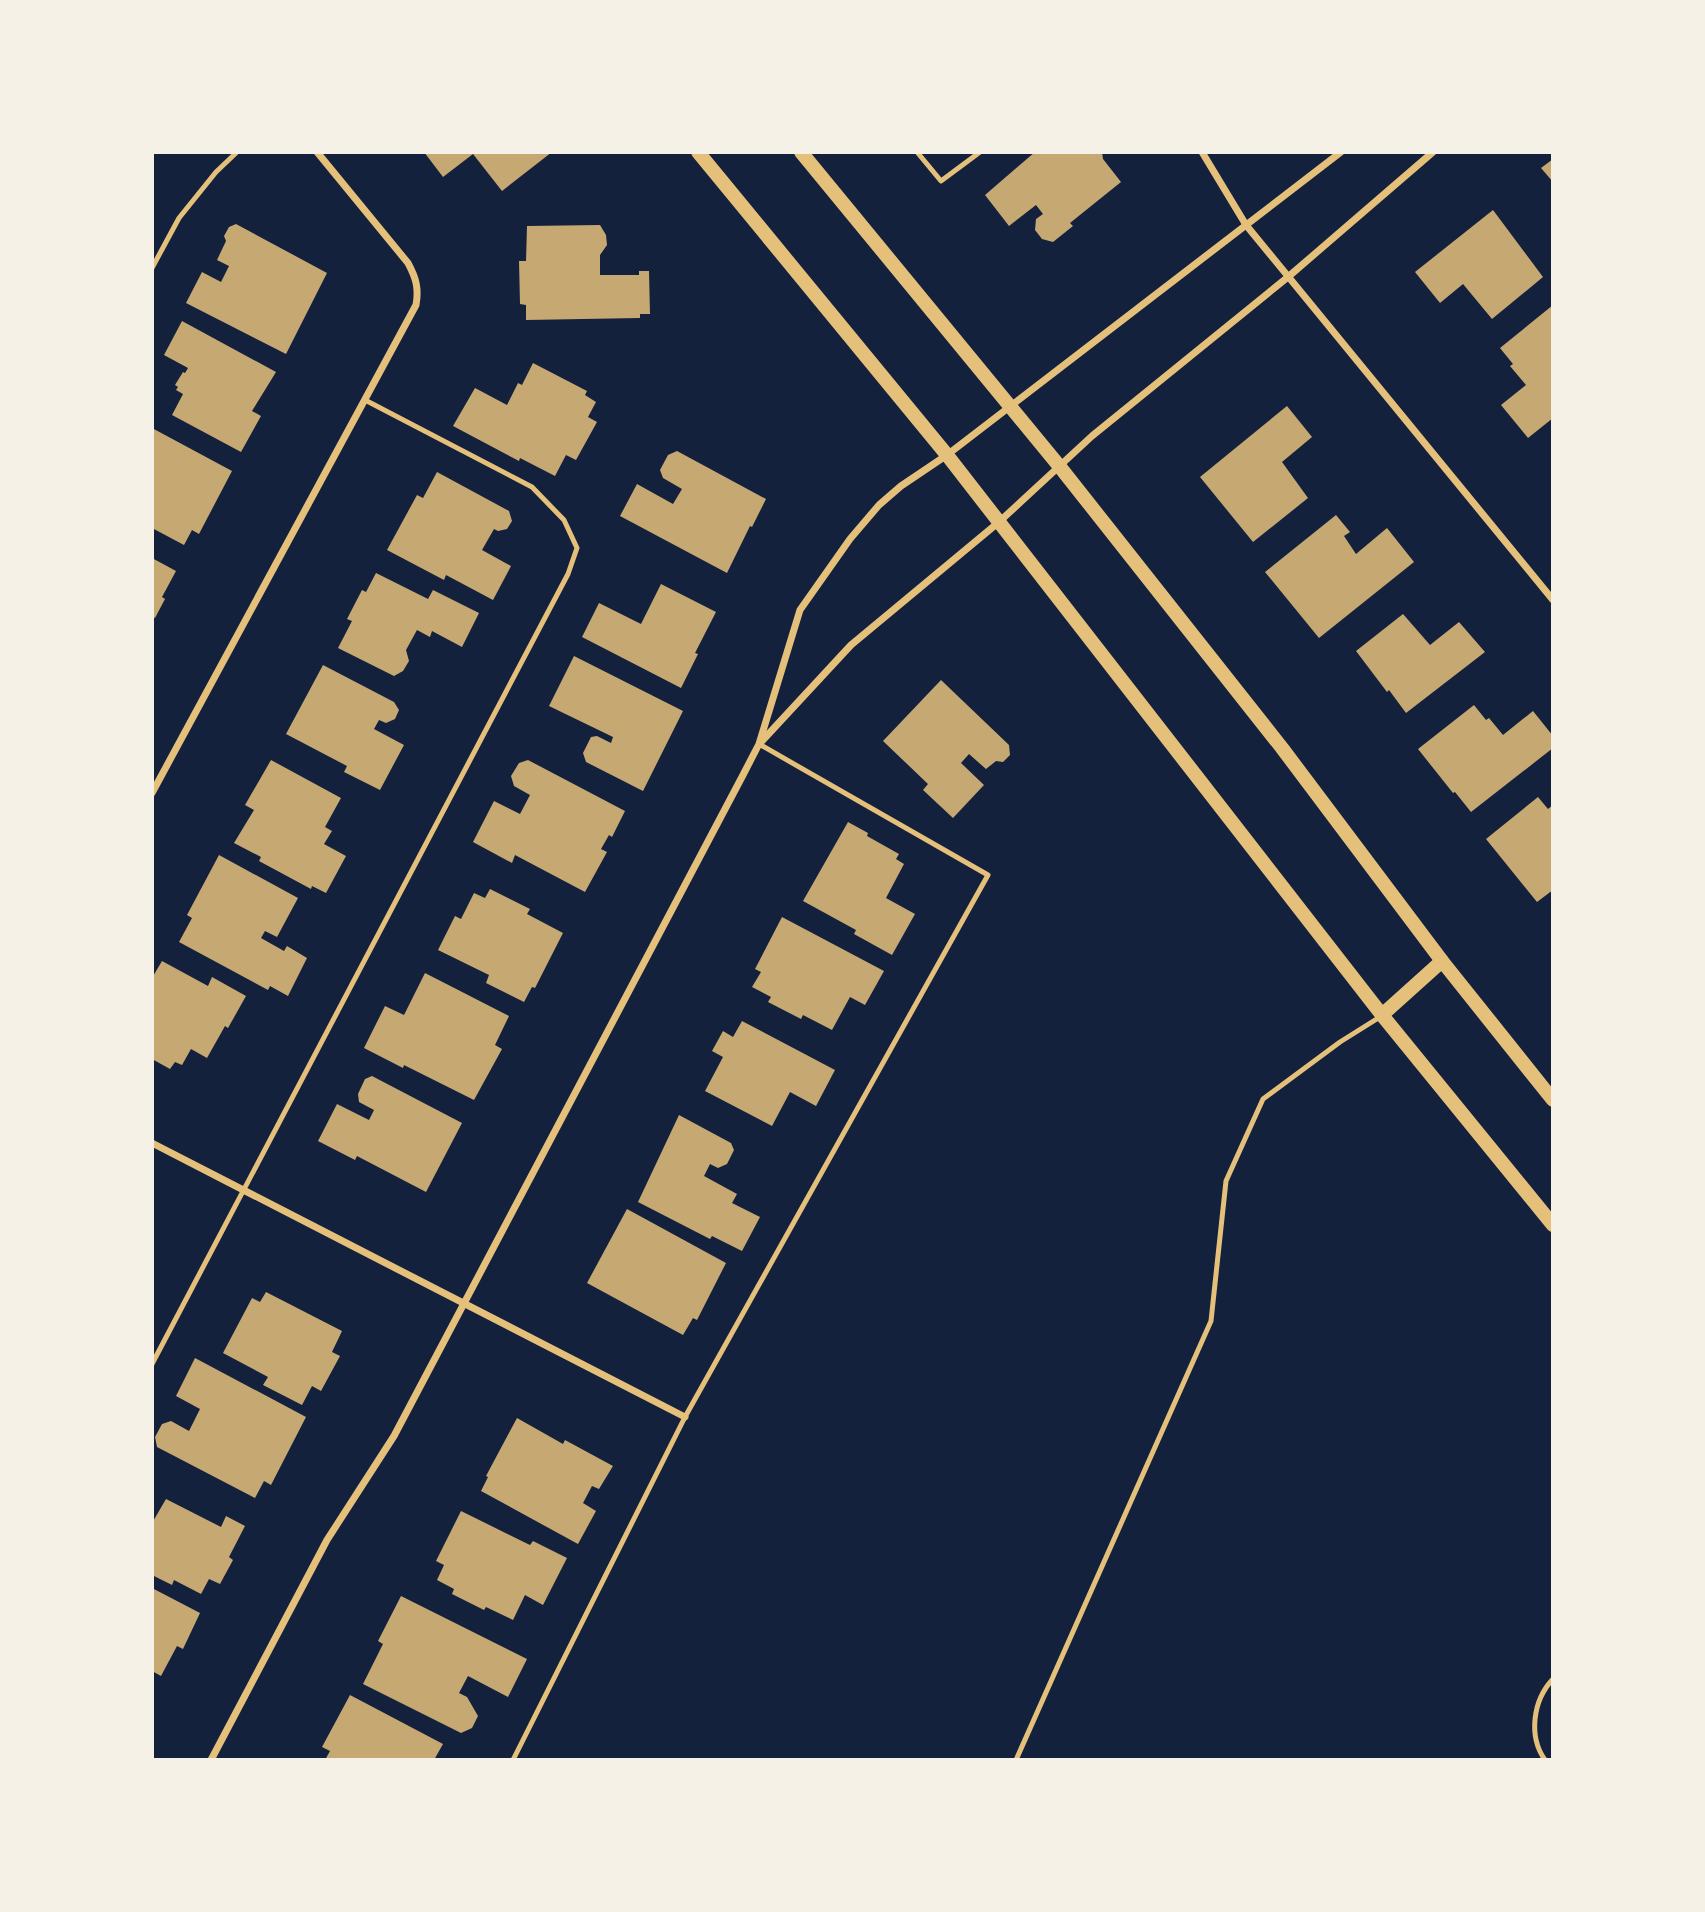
<svg xmlns="http://www.w3.org/2000/svg" width="1705" height="1912" font-family="Signika,sans-serif">
  <style>
    .building { fill: #c6a872 }
    .lines { fill: none; stroke-linecap: round; stroke-linejoin: round }
    .service { stroke: #e5c07b; stroke-width: 5 }
    .minor { stroke: #e5c07b; stroke-width: 7 }
    .secondary { stroke: #e5c07b; stroke-width: 14 }
  </style>
  <rect width="100%" height="100%" fill="#14213d"/>
  <!-- building -->
  <g class="building">
    <path d="M 424,152 L 552,152 L 502,191 L 473,154 L 443,177 Z"/>
    <path d="M 1035,152 L 1102,152 L 1103,159 L 1121,182 L 1070,223 L 1073,226 L 1053,242 L 1042,239 L 1035,230 L 1036,219 L 1043,214 L 1036,205 L 1009,226 L 985,195 Z"/>
    <path d="M 1553,159 L 1553,182 L 1541,168 Z"/>
    <path d="M 1493,210 L 1543,277 L 1492,319 L 1463,284 L 1440,303 L 1415,272 Z"/>
    <path d="M 236,224 L 327,273 L 286,354 L 186,303 L 202,272 L 221,282 L 229,266 L 217,260 L 226,241 L 224,236 L 229,227 Z"/>
    <path d="M 600,225 L 606,235 L 607,245 L 600,255 L 600,275 L 639,275 L 639,271 L 649,271 L 650,314 L 640,314 L 640,318 L 526,320 L 526,305 L 520,304 L 519,261 L 526,261 L 527,226 Z"/>
    <path d="M 1553,305 L 1553,418 L 1528,438 L 1501,405 L 1526,385 L 1510,366 L 1513,364 L 1500,348 Z"/>
    <path d="M 182,321 L 276,372 L 252,411 L 261,416 L 241,452 L 172,415 L 183,394 L 176,390 L 178,387 L 175,385 L 183,372 L 185,373 L 188,368 L 164,355 Z"/>
    <path d="M 533,363 L 587,391 L 585,395 L 596,402 L 588,417 L 597,422 L 576,460 L 566,455 L 555,476 L 520,458 L 519,461 L 453,426 L 475,388 L 507,405 L 518,383 L 522,385 Z"/>
    <path d="M 1287,406 L 1312,437 L 1282,462 L 1308,498 L 1253,542 L 1200,477 Z"/>
    <path d="M 152,428 L 232,471 L 199,534 L 192,530 L 184,545 L 152,528 Z"/>
    <path d="M 677,451 L 766,499 L 752,527 L 750,526 L 727,573 L 620,516 L 637,484 L 673,504 L 682,489 L 663,478 L 660,470 L 668,455 Z"/>
    <path d="M 437,472 L 509,511 L 512,521 L 507,529 L 498,531 L 494,529 L 482,550 L 511,566 L 493,600 L 446,575 L 444,580 L 387,550 L 417,495 L 423,498 Z"/>
    <path d="M 1336,515 L 1350,532 L 1344,536 L 1356,554 L 1387,528 L 1414,562 L 1319,638 L 1265,572 Z"/>
    <path d="M 152,558 L 176,571 L 162,597 L 165,599 L 155,618 L 152,617 Z"/>
    <path d="M 376,573 L 428,599 L 433,590 L 479,613 L 462,647 L 432,631 L 430,637 L 417,630 L 406,650 L 409,661 L 403,671 L 394,676 L 338,648 L 352,621 L 347,619 L 362,590 L 366,592 Z"/>
    <path d="M 661,584 L 716,612 L 695,653 L 698,654 L 681,688 L 582,637 L 599,603 L 641,624 Z"/>
    <path d="M 1403,614 L 1430,645 L 1459,622 L 1485,652 L 1406,713 L 1389,690 L 1387,692 L 1356,651 Z"/>
    <path d="M 574,656 L 683,711 L 643,791 L 586,762 L 583,753 L 591,737 L 597,736 L 611,743 L 613,737 L 549,706 Z"/>
    <path d="M 323,665 L 394,702 L 399,710 L 395,719 L 386,723 L 379,720 L 374,729 L 404,745 L 380,790 L 344,772 L 347,766 L 286,734 Z"/>
    <path d="M 941,680 L 1009,745 L 1010,755 L 1003,762 L 996,761 L 986,769 L 969,754 L 961,763 L 984,785 L 953,818 L 923,790 L 928,784 L 883,741 Z"/>
    <path d="M 1474,705 L 1486,720 L 1489,718 L 1503,735 L 1533,711 L 1553,736 L 1553,748 L 1471,812 L 1455,792 L 1453,793 L 1418,749 Z"/>
    <path d="M 271,760 L 341,798 L 325,827 L 332,831 L 324,844 L 346,856 L 326,893 L 312,886 L 311,889 L 259,861 L 261,857 L 234,843 L 254,810 L 245,805 Z"/>
    <path d="M 528,760 L 625,811 L 612,837 L 609,835 L 601,849 L 607,852 L 585,892 L 515,855 L 512,863 L 473,842 L 494,801 L 520,814 L 530,795 L 514,786 L 511,776 L 519,763 Z"/>
    <path d="M 1538,797 L 1548,809 L 1553,805 L 1553,890 L 1537,902 L 1486,839 Z"/>
    <path d="M 848,822 L 868,833 L 867,836 L 899,854 L 896,859 L 904,864 L 886,898 L 915,914 L 892,955 L 854,934 L 856,930 L 803,901 Z"/>
    <path d="M 219,855 L 298,898 L 277,937 L 265,931 L 261,938 L 284,951 L 287,946 L 307,958 L 288,996 L 270,986 L 268,990 L 179,942 L 192,918 L 187,915 Z"/>
    <path d="M 490,889 L 530,909 L 527,914 L 563,933 L 535,988 L 532,987 L 524,1002 L 486,983 L 489,975 L 438,950 L 455,916 L 461,919 L 474,893 L 485,898 Z"/>
    <path d="M 782,917 L 884,971 L 865,1005 L 850,997 L 832,1030 L 803,1015 L 801,1019 L 768,1002 L 771,997 L 752,987 L 761,972 L 755,969 Z"/>
    <path d="M 162,961 L 208,986 L 212,977 L 246,996 L 228,1028 L 225,1026 L 207,1058 L 191,1049 L 182,1065 L 175,1062 L 170,1069 L 152,1059 L 152,978 Z"/>
    <path d="M 425,973 L 509,1016 L 495,1045 L 502,1049 L 474,1100 L 404,1065 L 403,1068 L 364,1048 L 385,1006 L 404,1015 Z"/>
    <path d="M 742,1021 L 835,1070 L 816,1106 L 790,1092 L 772,1126 L 705,1091 L 723,1057 L 712,1051 L 723,1031 L 733,1037 Z"/>
    <path d="M 372,1076 L 462,1123 L 426,1192 L 357,1156 L 355,1160 L 318,1141 L 337,1104 L 369,1120 L 374,1110 L 359,1102 L 358,1094 L 365,1079 Z"/>
    <path d="M 679,1115 L 731,1143 L 734,1150 L 727,1164 L 718,1168 L 710,1164 L 704,1176 L 737,1194 L 732,1203 L 760,1217 L 742,1251 L 712,1236 L 710,1239 L 638,1202 Z"/>
    <path d="M 627,1209 L 726,1263 L 697,1320 L 693,1318 L 683,1335 L 587,1283 Z"/>
    <path d="M 266,1292 L 342,1331 L 332,1352 L 340,1356 L 321,1391 L 312,1386 L 302,1405 L 263,1385 L 268,1377 L 223,1353 L 252,1298 L 260,1302 Z"/>
    <path d="M 195,1358 L 306,1417 L 271,1485 L 264,1481 L 255,1498 L 157,1447 L 155,1437 L 162,1424 L 171,1421 L 189,1431 L 200,1409 L 176,1396 Z"/>
    <path d="M 517,1418 L 563,1444 L 565,1440 L 613,1466 L 599,1489 L 592,1486 L 583,1503 L 596,1511 L 578,1544 L 481,1491 L 488,1477 L 486,1476 Z"/>
    <path d="M 166,1499 L 221,1527 L 226,1516 L 245,1526 L 229,1557 L 233,1560 L 220,1584 L 209,1579 L 201,1594 L 174,1580 L 172,1585 L 152,1575 L 152,1523 Z"/>
    <path d="M 461,1511 L 530,1545 L 533,1541 L 567,1558 L 543,1605 L 525,1595 L 513,1620 L 486,1607 L 484,1610 L 452,1594 L 454,1589 L 437,1580 L 444,1565 L 436,1561 Z"/>
    <path d="M 152,1588 L 200,1613 L 183,1649 L 177,1646 L 161,1676 L 152,1671 Z"/>
    <path d="M 401,1596 L 527,1659 L 508,1697 L 468,1676 L 459,1693 L 467,1697 L 478,1716 L 472,1728 L 461,1733 L 363,1684 L 383,1644 L 378,1641 Z"/>
    <path d="M 350,1695 L 443,1744 L 434,1760 L 325,1760 L 330,1751 L 322,1747 Z"/>
  </g>
  <g class="lines">
    <!-- service -->
    <g class="service">
      <path d="M 917,152 L 941,181 L 980,152"/>
      <path d="M 152,268 L 179,218 L 216,172 L 237,152"/>
      <path d="M 152,1364 L 568,574 L 577,548 L 564,520 L 532,487 L 365,400"/>
      <path d="M 513,1760 L 685,1417 L 988,875 L 759,744"/>
      <path d="M 1016,1760 L 1211,1321 L 1226,1181 L 1263,1099 L 1340,1042 L 1380,1017"/>
      <path d="M 1545,1760 C 1528,1736 1533,1700 1553,1679"/>
    </g>
    <!-- minor -->
    <g class="minor">
      <path d="M 1202,152 L 1246,225 L 1553,600"/>
      <path d="M 762,741 L 851,645 L 999,522 L 1092,436 L 1288,277 L 1433,152"/>
      <path d="M 152,793 L 416,305 C 419,288 416,278 408,263 L 317,152"/>
      <path d="M 152,1143 L 685,1417"/>
      <path d="M 211,1760 L 327,1540 L 394,1436 L 743,775 L 759,744 L 800,610 L 850,539 L 879,505 L 901,486 L 947,455 L 1341,152"/>
    </g>
    <!-- secondary -->
    <g class="secondary">
      <path d="M 698,152 L 947,455 L 1382,1015 L 1553,1225"/>
      <path d="M 801,152 L 1060,467 L 1282,748 L 1442,961 L 1553,1100"/>
      <path d="M 1382,1015 L 1442,961"/>
    </g>
  </g>
  <!-- border -->
  <rect width="1705" height="1912" fill="none" stroke="#f6f1e7" stroke-width="308"/>
</svg>
